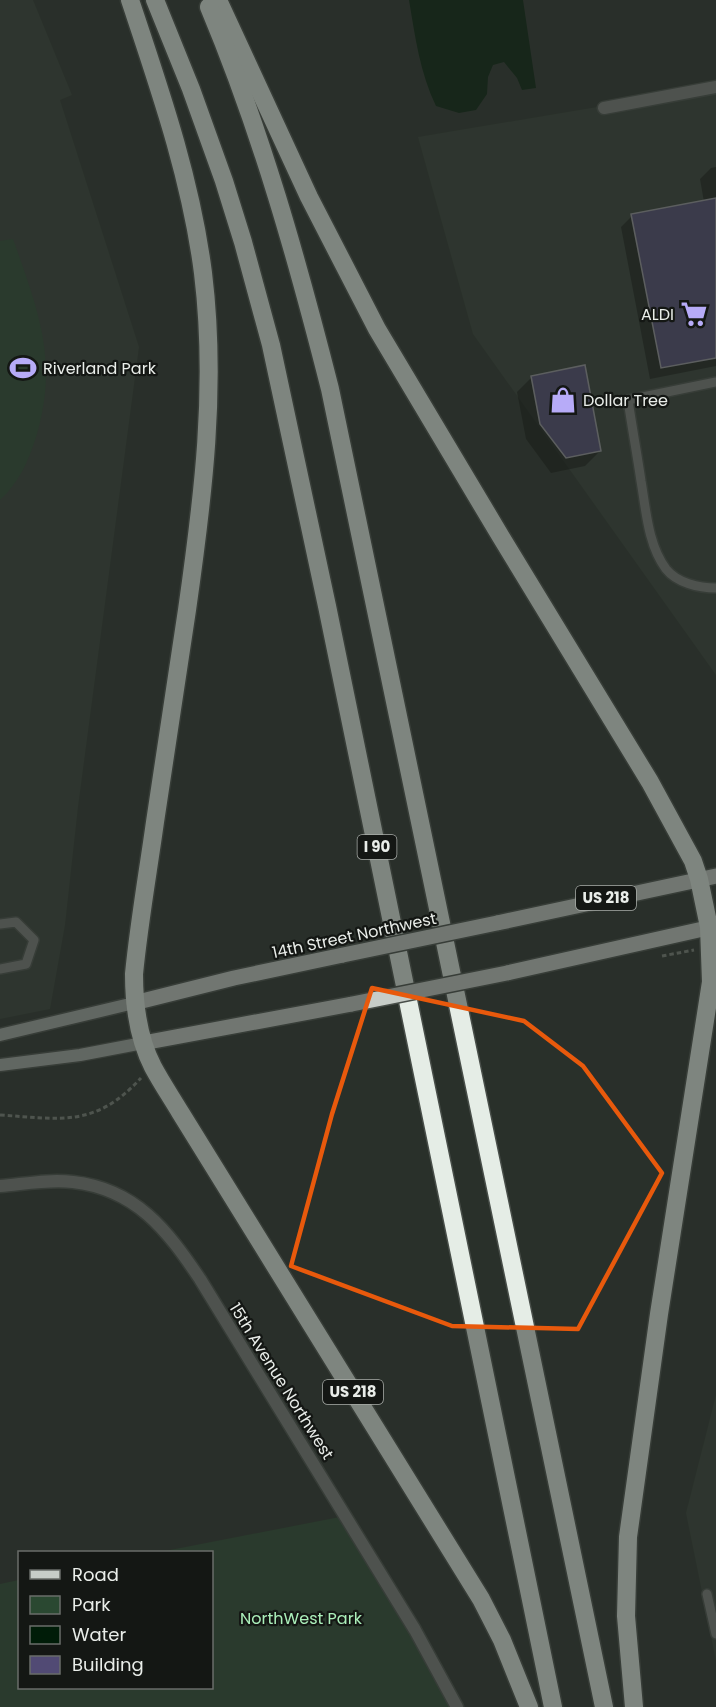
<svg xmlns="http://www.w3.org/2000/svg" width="716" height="1707" font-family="Poppins,sans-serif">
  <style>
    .built { fill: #333d35 }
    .green { fill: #2a4831 }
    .water { fill: #001c08 }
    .shadow { fill: #0007 }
    .building { fill: #514a74; stroke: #9998a0; stroke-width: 1.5 }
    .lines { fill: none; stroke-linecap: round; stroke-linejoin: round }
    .service-casing { stroke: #484e49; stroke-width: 12 }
    .minor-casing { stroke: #484e49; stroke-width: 15 }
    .tertiary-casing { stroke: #484e49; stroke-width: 15 }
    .secondary-casing { stroke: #484e49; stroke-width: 15 }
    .primary-casing { stroke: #484e49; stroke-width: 18 }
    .motorway-casing { stroke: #484e49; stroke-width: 21 }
    .path { stroke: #7a807a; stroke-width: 3; stroke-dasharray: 4.5 3; stroke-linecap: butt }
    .service { stroke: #7a7d7b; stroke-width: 9 }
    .minor { stroke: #7a7d7b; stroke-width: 12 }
    .tertiary { stroke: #7a7d7b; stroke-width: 12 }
    .secondary { stroke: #a5aaa6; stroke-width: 12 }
    .primary { stroke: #c7cdc8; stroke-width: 15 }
    .motorway { stroke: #e5ede6; stroke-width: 18 }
    .primary-bridge-casing { stroke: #484e49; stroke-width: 18; stroke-linecap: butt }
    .primary-bridge { stroke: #c7cdc8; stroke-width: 15 }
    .marked { fill: none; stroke: #e8590c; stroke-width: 4.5; stroke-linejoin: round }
    .labels { text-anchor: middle; stroke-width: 4.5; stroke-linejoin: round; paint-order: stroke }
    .shield { fill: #141714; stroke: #a9ada9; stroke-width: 1.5 }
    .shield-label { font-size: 15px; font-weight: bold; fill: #e9ede9 }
    .poi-label { font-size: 16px; fill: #e9ede9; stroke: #141714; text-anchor: start }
    .street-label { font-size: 16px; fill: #e9ede9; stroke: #141714 }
    .park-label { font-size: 16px; fill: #abefba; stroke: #141714 }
  </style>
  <rect width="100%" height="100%" fill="#29302a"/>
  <!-- built -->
  <g class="built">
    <path d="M 0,0 L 33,0 L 72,95 L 60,100 L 139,347 L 78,807 L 65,925 L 50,1009 L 0,1019 Z"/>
    <path d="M 716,87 L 716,675 L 473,334 L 418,137 Z"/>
    <path d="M 716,1395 L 716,1661 L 686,1513 Z"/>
  </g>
  <!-- green -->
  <g class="green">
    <path d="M 13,239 C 38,311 59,360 36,437 C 28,462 19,482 0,500 L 0,241 Z"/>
    <path d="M 345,1516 L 451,1707 L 0,1707 L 0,1584 L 19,1580 L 20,1688 L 212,1688 L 212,1552 L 160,1552 Z"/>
  </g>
  <!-- water -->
  <path class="water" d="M 409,0 L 523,0 L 536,88 L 522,90 L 517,78 L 504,62 L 493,65 L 488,77 L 487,94 L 476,110 L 459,113 L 436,106 C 420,73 415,36 409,0 Z"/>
  <!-- shadow -->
  <g class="shadow">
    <path d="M 716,167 L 716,366 L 650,379 L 621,227 L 632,216 L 704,202 L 700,179 L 711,168 Z"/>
    <path d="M 532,377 L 600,451 L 585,466 L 551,473 L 526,439 L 517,392 Z"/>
  </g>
  <!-- building -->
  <g class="building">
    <path d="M 716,198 L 716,358 L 661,368 L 631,214 Z"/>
    <path d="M 585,365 L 601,451 L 566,458 L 540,424 L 531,376 Z"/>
  </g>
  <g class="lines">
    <!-- service casing -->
    <g class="service-casing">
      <g id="service">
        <path d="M 716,382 L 628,400 C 632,427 637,454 641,481 C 646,510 648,545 666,569 C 677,583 699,588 716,588"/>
        <path d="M 0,924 L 16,922 L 34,940 L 26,964 L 0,969"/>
        <path d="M 707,1594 L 716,1634"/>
      </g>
    </g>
    <!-- minor casing -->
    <g class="minor-casing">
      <path id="minor" d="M 604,108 L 716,87"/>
    </g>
    <!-- tertiary casing -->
    <g class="tertiary-casing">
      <path id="tertiary" d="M 0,1186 C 24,1184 49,1179 73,1182 C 136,1189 167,1230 200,1279 L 415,1630 L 457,1707"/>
    </g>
    <!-- secondary casing -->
    <g class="secondary-casing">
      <g id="secondary">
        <path d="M 0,1035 L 134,1003"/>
        <path d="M 0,1065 L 80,1055 L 143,1043"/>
      </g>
    </g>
    <!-- primary casing -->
    <g class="primary-casing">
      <g id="primary">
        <path d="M 497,923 L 716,876"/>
        <path d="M 507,973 L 716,926"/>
        <path d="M 134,1003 L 234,978 L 343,955"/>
        <path d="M 143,1043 L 352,1004"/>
      </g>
    </g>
    <!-- motorway casing -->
    <g class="motorway-casing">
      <g id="motorway">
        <path d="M 130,0 C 160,90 191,179 203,273 C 217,387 203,498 187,610 C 176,681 166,751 155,822 C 148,872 139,923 134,974 C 134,1005 138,1038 153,1067 C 161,1082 171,1097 180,1112 L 481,1599 L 502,1640 L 529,1707"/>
        <path d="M 155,0 L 191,89 L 224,181 L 243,242 L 271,345 L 327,606 L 553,1707"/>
        <path d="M 218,0 L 309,197 L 377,329 L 501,537 L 650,782 L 693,861 L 699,879 L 709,927 L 711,982 L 659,1314 L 628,1537 L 626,1616 L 634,1707"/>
        <path d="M 209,7 C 261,131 297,259 330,389 L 604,1707"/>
      </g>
    </g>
    <!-- path -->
    <g class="path">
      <path d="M 662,956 L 694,950"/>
      <path d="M 0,1115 C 61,1119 95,1128 141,1078"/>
    </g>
    <!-- service -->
    <use href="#service" class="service"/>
    <!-- minor -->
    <use href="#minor" class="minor"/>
    <!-- tertiary -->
    <use href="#tertiary" class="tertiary"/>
    <!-- secondary -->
    <use href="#secondary" class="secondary"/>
    <!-- primary -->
    <use href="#primary" class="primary"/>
    <!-- motorway -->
    <use href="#motorway" class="motorway"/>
    <!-- primary-bridge casing -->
    <g class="primary-bridge-casing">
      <g id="primary-bridge">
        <path d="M 343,955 L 497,923"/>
        <path d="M 352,1004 L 507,973"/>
      </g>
    </g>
    <!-- primary-bridge -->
    <use href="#primary-bridge" class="primary-bridge"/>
  </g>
  <!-- marked area -->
  <path d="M0 0H716V1707H0ZM 372,988 L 524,1021 L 583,1066 L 662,1173 L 578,1329 L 452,1326 L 291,1266 L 332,1114 Z" fill="#29302a" fill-opacity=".55" fill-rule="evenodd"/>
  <path class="marked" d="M 372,988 L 524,1021 L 583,1066 L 662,1173 L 578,1329 L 452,1326 L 291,1266 L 332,1114 Z"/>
  <!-- icons -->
  <defs>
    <g id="supermarket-bare" transform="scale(2.07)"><path d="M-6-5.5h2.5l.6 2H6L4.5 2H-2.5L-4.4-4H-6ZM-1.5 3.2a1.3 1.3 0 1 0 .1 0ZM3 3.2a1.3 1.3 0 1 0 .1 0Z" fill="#b7abf8" stroke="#141714" stroke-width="2.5" paint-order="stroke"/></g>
    <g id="stadium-bare" transform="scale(2.07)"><path d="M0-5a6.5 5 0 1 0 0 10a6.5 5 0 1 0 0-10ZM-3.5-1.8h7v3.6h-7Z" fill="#b7abf8" stroke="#141714" stroke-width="2.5" paint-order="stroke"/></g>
    <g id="shop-bare" transform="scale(2.07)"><path d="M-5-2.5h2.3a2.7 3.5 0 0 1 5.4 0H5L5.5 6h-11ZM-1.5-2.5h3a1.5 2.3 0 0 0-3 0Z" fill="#b7abf8" stroke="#141714" stroke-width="2.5" paint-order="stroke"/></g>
  </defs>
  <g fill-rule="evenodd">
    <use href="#supermarket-bare" x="694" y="314"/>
    <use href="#stadium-bare" x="23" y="368"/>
    <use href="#shop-bare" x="563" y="400"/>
  </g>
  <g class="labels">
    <!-- shield labels -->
    <g class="shield">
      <rect x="357.5" y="835" width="39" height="24" rx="4.5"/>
      <rect x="576" y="886" width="60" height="24" rx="4.5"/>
      <rect x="323" y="1380" width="60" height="24" rx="4.5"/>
    </g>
    <g class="shield-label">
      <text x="377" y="852">I 90</text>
      <text x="606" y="903">US 218</text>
      <text x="353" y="1397">US 218</text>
    </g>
    <!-- poi labels -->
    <g class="poi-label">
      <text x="674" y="320" text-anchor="end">ALDI</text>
      <text x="43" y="374">Riverland Park</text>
      <text x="583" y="406">Dollar Tree</text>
    </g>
    <!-- street labels -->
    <g class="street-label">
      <text transform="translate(354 935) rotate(-12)" y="6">14th Street Northwest</text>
      <text transform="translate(282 1381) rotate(58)" y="6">15th Avenue Northwest</text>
    </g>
    <!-- park labels -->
    <g class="park-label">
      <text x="301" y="1624">NorthWest Park</text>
    </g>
  </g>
  <!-- legend -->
  <rect x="18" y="1551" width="195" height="138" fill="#141714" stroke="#696d69" stroke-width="1.5"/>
  <rect x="30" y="1570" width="30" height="9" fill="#c7cdc8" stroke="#696d69" stroke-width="1.5"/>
  <text x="72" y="1581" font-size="18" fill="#e9ede9">Road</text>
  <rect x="30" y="1596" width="30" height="18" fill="#2a4831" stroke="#696d69" stroke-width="1.5"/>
  <text x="72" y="1611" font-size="18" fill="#e9ede9">Park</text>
  <rect x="30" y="1626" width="30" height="18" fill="#001c08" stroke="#696d69" stroke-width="1.5"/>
  <text x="72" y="1641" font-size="18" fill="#e9ede9">Water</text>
  <rect x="30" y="1656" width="30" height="18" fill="#514a74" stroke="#696d69" stroke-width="1.5"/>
  <text x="72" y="1671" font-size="18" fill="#e9ede9">Building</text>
</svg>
